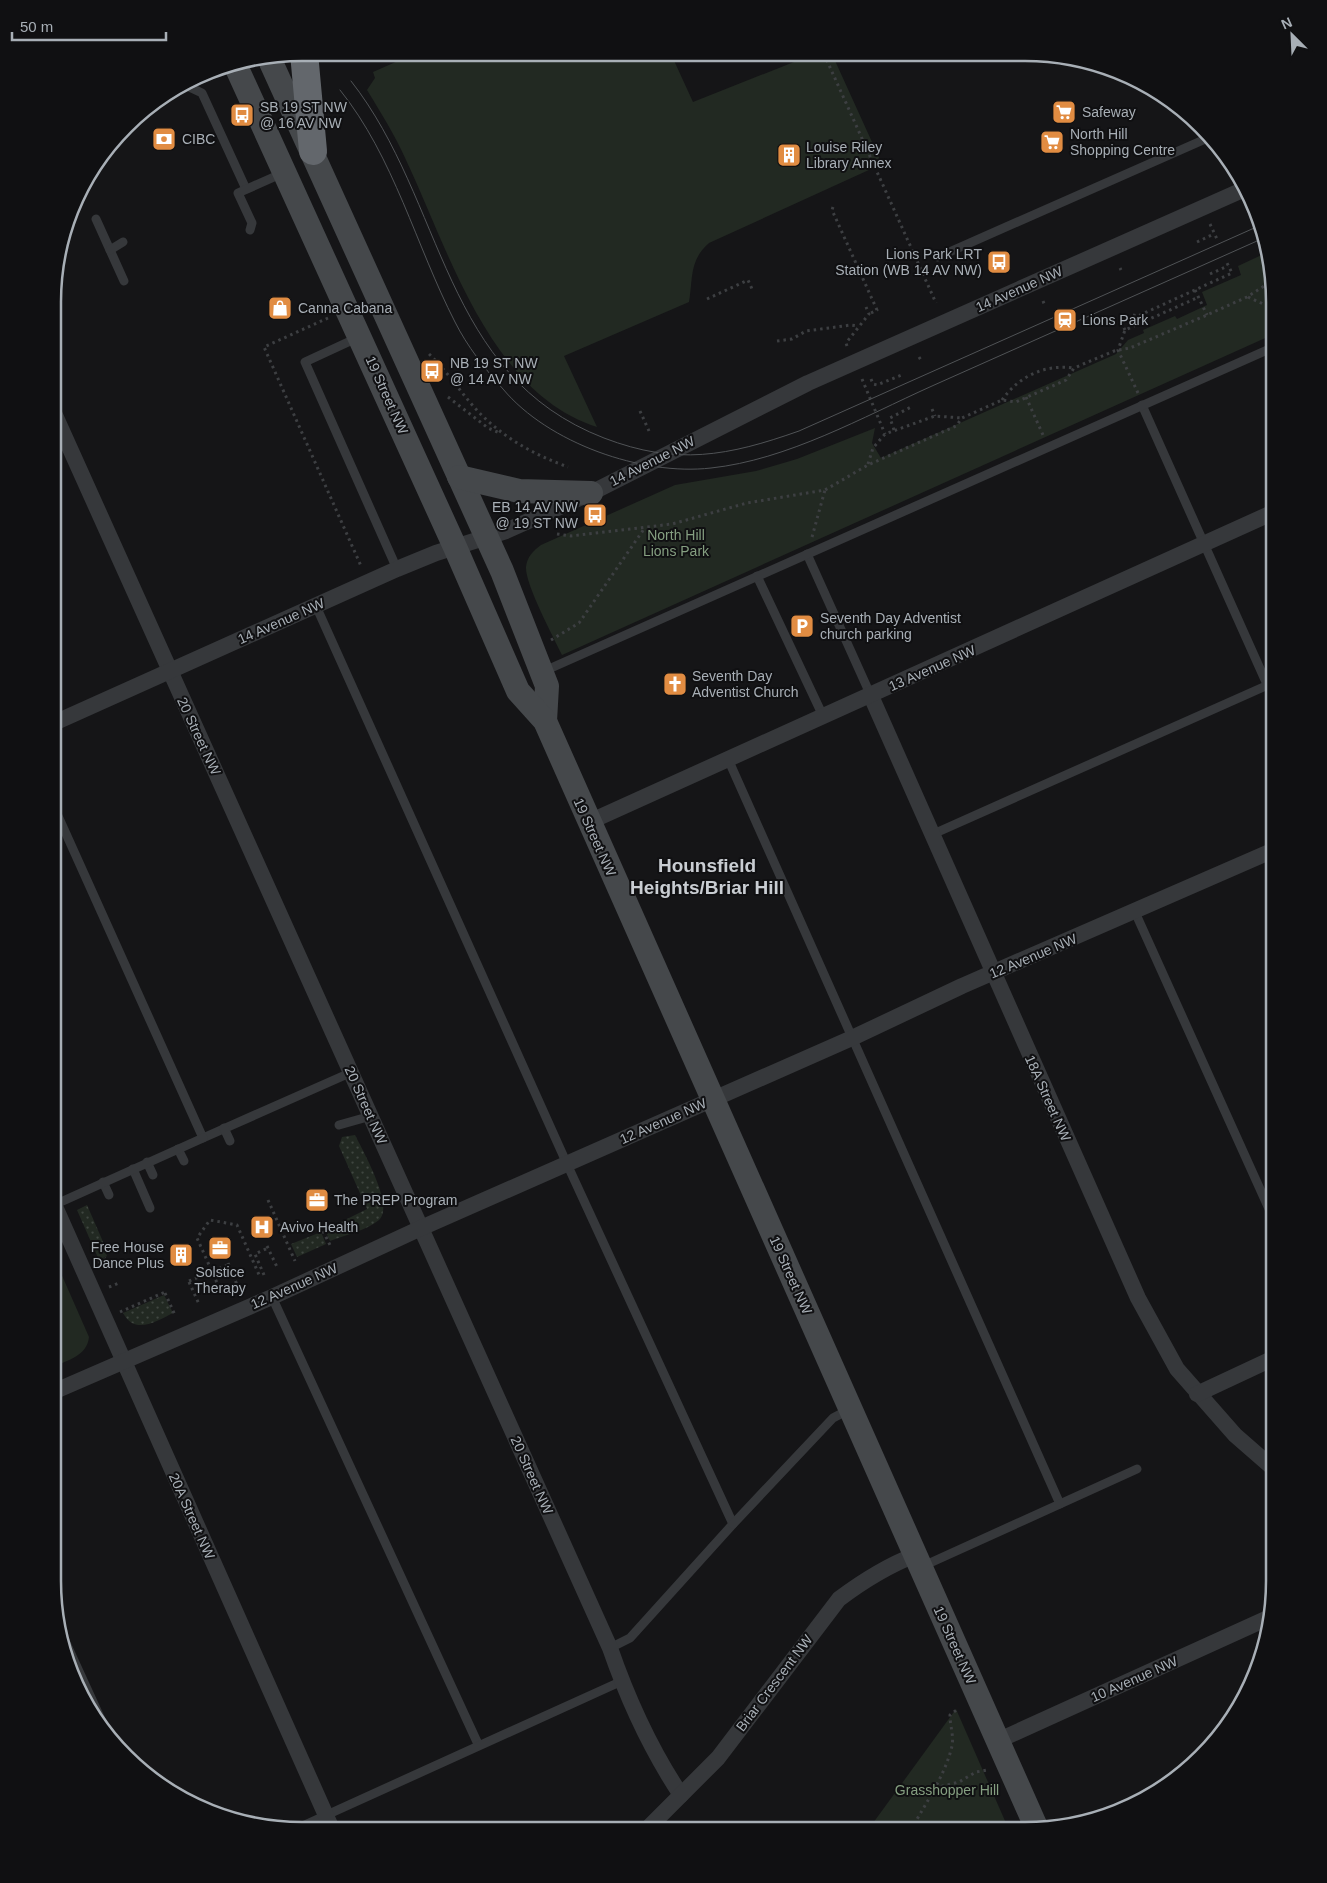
<svg xmlns="http://www.w3.org/2000/svg" width="1327" height="1883" font-family="Arial,sans-serif">
  <style>
    .grass { fill: url(#grass-dots) }
    .park { fill: #222922 }
    .lines { fill: none; stroke-linecap: round; stroke-linejoin: round }
    .path { stroke: #3d3f42; stroke-width: 3; stroke-dasharray: 2.5 4; stroke-linecap: butt }
    .lane { stroke: #36383b; stroke-width: 9 }
    .street { stroke: #36383b; stroke-width: 16 }
    .secondary { stroke: #45484b; stroke-width: 24 }
    .highway { stroke: #63676c; stroke-width: 28 }
    .tram { stroke: #505356; stroke-width: 1 }
    .labels { text-anchor: middle; stroke-width: 4; stroke-linejoin: round; paint-order: stroke }
    .poi-label { font-size: 14px; fill: #a8afb6; stroke: #101012; text-anchor: start }
    .street-label { font-size: 14px; fill: #a8afb6; stroke: #101012 }
    .park-label { font-size: 14px; fill: #859f81; stroke: #101012 }
    .district-label { font-size: 19px; font-weight: bold; fill: #c9cdd2; stroke: #101012 }
    .rim { fill: none; stroke: #a8afb6; stroke-width: 2.5 }
  </style>
  <defs>
    <pattern id="grass-dots" width="8" height="8" patternUnits="userSpaceOnUse" patternTransform="scale(1.25)"><rect width="8" height="8" fill="#222922"/><path d="M2 2h.1M6 6h.1" fill="none" stroke="#3f4640" stroke-width="1.8" stroke-linecap="round"/></pattern>
  </defs>
  <rect width="100%" height="100%" fill="#151517"/>
  <!-- grass -->
  <g class="grass">
    <path d="M 355,1135 C 363,1151 395,1207 379,1220 C 367,1230 346,1235 330,1241 L 325,1230 L 367,1209 L 339,1146 L 342,1137 Z"/>
    <path d="M 87,1205 L 104,1244 L 102,1245 L 107,1256 L 99,1260 L 77,1210 Z"/>
    <path d="M 321,1232 L 326,1244 L 297,1257 L 291,1244 Z"/>
    <path d="M 164,1295 L 173,1313 C 155,1322 135,1335 123,1313 Z"/>
  </g>
  <!-- park -->
  <g class="park">
    <path d="M 416,53 L 671,54 L 693,102 L 814,54 L 832,54 L 882,164 L 709,243 C 689,260 693,279 689,302 L 564,356 L 597,427 C 490,393 449,251 406,160 C 395,135 381,113 367,90 L 375,78 L 373,72 Z"/>
    <path d="M 1268,252 L 1274,302 L 1274,334 L 562,655 C 553,636 525,584 526,567 C 527,557 533,551 541,545 L 675,485 L 756,471 L 797,459 L 875,428 L 872,443 L 881,458 L 1116,354 L 1128,340 L 1144,333 L 1143,330 L 1175,316 L 1177,319 L 1207,305 L 1202,292 L 1241,275 L 1238,266 Z"/>
    <path d="M 53,1255 L 89,1337 C 87,1356 68,1360 53,1367 Z"/>
    <path d="M 956,1709 L 1009,1830 L 868,1830 Z"/>
  </g>
  <g class="lines">
    <!-- path -->
    <g class="path">
      <path d="M 824,54 L 936,303"/>
      <path d="M 846,148 L 863,140"/>
      <path d="M 833,207 L 832,210 L 877,310 L 869,314"/>
      <path d="M 1210,224 L 1217,239"/>
      <path d="M 1197,242 L 1214,234"/>
      <path d="M 1120,268 L 1121,270"/>
      <path d="M 1210,274 L 1228,266"/>
      <path d="M 1195,290 L 1207,315"/>
      <path d="M 1248,297 L 1274,309"/>
      <path d="M 707,299 L 748,280 L 752,289 L 754,288"/>
      <path d="M 1043,301 L 1045,306"/>
      <path d="M 1133,315 L 1138,316 L 1232,273 L 1226,261"/>
      <path d="M 328,318 L 264,347 L 361,566"/>
      <path d="M 1121,322 L 1125,330"/>
      <path d="M 777,341 L 792,339 L 806,331 L 851,325 L 858,326"/>
      <path d="M 847,346 L 846,343 L 869,314 L 866,307"/>
      <path d="M 429,354 C 446,370 459,390 474,407 C 500,436 532,454 568,467"/>
      <path d="M 919,357 L 921,360"/>
      <path d="M 862,379 L 885,434"/>
      <path d="M 871,379 L 873,384 L 877,385 L 904,374"/>
      <path d="M 54,381 L 58,379"/>
      <path d="M 1138,393 L 1118,350 L 1125,330 L 1199,297"/>
      <path d="M 448,397 L 488,428 L 500,433"/>
      <path d="M 1026,397 L 1043,435"/>
      <path d="M 1002,400 C 1019,376 1045,364 1074,368"/>
      <path d="M 932,409 L 935,416"/>
      <path d="M 640,411 L 649,431"/>
      <path d="M 894,430 L 890,418 L 913,406"/>
      <path d="M 868,464 L 873,448 L 885,434 L 935,416 L 962,418"/>
      <path d="M 557,534 L 571,536 L 672,524 L 747,503 L 825,490 L 868,465 L 956,426 L 962,418 L 1002,400 L 1016,402 L 1066,380 L 1074,368 L 1114,351 L 1130,348 L 1207,315 L 1247,297 L 1272,281"/>
      <path d="M 812,537 L 825,490"/>
      <path d="M 551,640 L 579,623 L 644,529"/>
      <path d="M 268,1200 L 295,1261"/>
      <path d="M 323,1231 L 330,1245"/>
      <path d="M 267,1246 L 278,1269"/>
      <path d="M 98,1262 L 108,1258"/>
      <path d="M 228,1263 L 238,1287"/>
      <path d="M 264,1275 L 255,1254 L 268,1248"/>
      <path d="M 189,1281 L 228,1265"/>
      <path d="M 189,1282 L 199,1304"/>
      <path d="M 109,1287 L 119,1283"/>
      <path d="M 165,1293 L 175,1315"/>
      <path d="M 222,1294 L 197,1238 L 210,1220 L 237,1225 L 260,1277"/>
      <path d="M 120,1312 L 165,1292"/>
      <path d="M 935,1788 L 959,1782 L 976,1772 L 987,1770"/>
      <path d="M 911,1830 C 925,1804 945,1776 952,1746 C 954,1736 950,1726 950,1715 L 959,1708"/>
    </g>
    <!-- lane -->
    <g class="lane">
      <path d="M 187,86 L 202,93 L 246,189"/>
      <path d="M 96,219 L 124,281"/>
      <path d="M 250,230 L 252,223 L 238,193 L 283,173"/>
      <path d="M 110,250 L 123,242"/>
      <path d="M 938,257 L 1210,137"/>
      <path d="M 359,337 L 305,362 L 397,569"/>
      <path d="M 1142,405 L 1274,700"/>
      <path d="M 807,554 L 871,696"/>
      <path d="M 757,576 L 823,716"/>
      <path d="M 316,606 L 567,1164 L 733,1524 L 630,1638 L 610,1648"/>
      <path d="M 542,672 L 1274,347"/>
      <path d="M 728,759 L 1060,1504"/>
      <path d="M 54,807 L 203,1138 L 352,1072"/>
      <path d="M 931,835 L 1268,685"/>
      <path d="M 1135,912 L 1274,1220"/>
      <path d="M 339,1125 L 371,1116"/>
      <path d="M 224,1128 L 230,1141"/>
      <path d="M 178,1149 L 184,1161"/>
      <path d="M 147,1162 L 153,1175"/>
      <path d="M 133,1169 L 150,1208"/>
      <path d="M 103,1182 L 109,1195"/>
      <path d="M 54,1205 L 203,1138"/>
      <path d="M 272,1297 L 478,1744"/>
      <path d="M 733,1524 L 833,1418 L 850,1409"/>
      <path d="M 921,1567 L 1137,1469"/>
      <path d="M 56,1621 L 110,1739"/>
      <path d="M 298,1828 L 622,1681"/>
    </g>
    <!-- street -->
    <g class="street">
      <path d="M 54,413 L 610,1648 C 628,1700 651,1750 681,1795"/>
      <path d="M 871,696 L 1138,1298 L 1177,1369 L 1235,1435 L 1274,1469"/>
      <path d="M 54,723 L 397,569 L 436,553 L 506,531 L 591,493 L 808,383 L 1247,188"/>
      <path d="M 589,822 L 1274,512"/>
      <path d="M 53,1202 L 332,1829"/>
      <path d="M 53,1392 L 272,1297 L 421,1228 L 852,1038 L 962,986 L 1274,850"/>
      <path d="M 1197,1394 L 1274,1358"/>
      <path d="M 997,1741 L 1270,1617"/>
      <path d="M 647,1829 L 718,1758 L 839,1599 C 863,1581 887,1566 915,1555"/>
    </g>
    <!-- secondary -->
    <g class="secondary">
      <path d="M 269,58 L 502,571 L 547,686 L 545,721"/>
      <path d="M 235,64 L 455,547 L 518,691 L 545,721 L 1037,1829"/>
      <path d="M 459,477 L 519,491 L 591,493"/>
    </g>
    <!-- highway -->
    <path class="highway" d="M 304,53 L 313,151"/>
    <!-- tram -->
    <g class="tram">
      <path d="M 351,81 C 446,202 441,375 604,438 C 677,466 728,456 799,431 L 1261,225"/>
      <path d="M 340,90 C 394,157 416,246 455,322 C 467,346 485,369 503,389 C 548,443 642,476 711,468 C 787,460 863,417 932,386 C 1043,336 1155,287 1266,237"/>
    </g>
  </g>
  <!-- icons -->
  <defs>
    <g id="supermarket-square" transform="scale(1.25)"><rect x="-9" y="-9" width="18" height="18" rx="4" fill="#e18c42" stroke="#101012"/><path d="M-6-5.5h2.5l.6 2H6L4.5 2H-2.5L-4.4-4H-6ZM-1.5 3.2a1.3 1.3 0 1 0 .1 0ZM3 3.2a1.3 1.3 0 1 0 .1 0Z" fill="#fff"/></g>
    <g id="bus-square" transform="scale(1.25)"><rect x="-9" y="-9" width="18" height="18" rx="4" fill="#e18c42" stroke="#101012"/><path d="M-5-6H5V4H4V6H2V4H-2V6H-4V4H-5ZM-3.5-4V0h7V-4ZM-3.5 1.2v1.5H-2V1.2ZM2 1.2v1.5H3.5V1.2Z" fill="#fff"/></g>
    <g id="bank-square" transform="scale(1.25)"><rect x="-9" y="-9" width="18" height="18" rx="4" fill="#e18c42" stroke="#101012"/><path d="M-6-4H6V4H-6ZM0-2.3a2.3 2.3 0 1 0 0 4.6a2.3 2.3 0 1 0 0-4.6Z" fill="#fff"/></g>
    <g id="building-square" transform="scale(1.25)"><rect x="-9" y="-9" width="18" height="18" rx="4" fill="#e18c42" stroke="#101012"/><path d="M-4-6H4V6H1V3H-1V6H-4ZM-2.5-4.3h1.7v1.8h-1.7ZM.8-4.3h1.7v1.8H.8ZM-2.5-1h1.7V.8h-1.7ZM.8-1h1.7V.8H.8Z" fill="#fff"/></g>
    <g id="shop-square" transform="scale(1.25)"><rect x="-9" y="-9" width="18" height="18" rx="4" fill="#e18c42" stroke="#101012"/><path d="M-5-2.5h2.3a2.7 3.5 0 0 1 5.4 0H5L5.5 6h-11ZM-1.5-2.5h3a1.5 2.3 0 0 0-3 0Z" fill="#fff"/></g>
    <g id="station-square" transform="scale(1.25)"><rect x="-9" y="-9" width="18" height="18" rx="4" fill="#e18c42" stroke="#101012"/><path d="M-3-6H3Q5-6 5-4V2Q5 4 3 4L4.5 6H3L1.5 4h-3L-3 6H-4.5L-3 4Q-5 4-5 2V-4Q-5-6-3-6ZM-3.5-4v3h7v-3ZM-3.5 1v1.5H-2V1ZM2 1v1.5H3.5V1Z" fill="#fff"/></g>
    <g id="parking-square" transform="scale(1.25)"><rect x="-9" y="-9" width="18" height="18" rx="4" fill="#e18c42" stroke="#101012"/><path d="M-3.5-5.5H1a3.5 3.5 0 0 1 0 7H-1V5.5H-3.5ZM-1-3.4V-.6H.8a1.4 1.4 0 0 0 0-2.8Z" fill="#fff"/></g>
    <g id="church-square" transform="scale(1.25)"><rect x="-9" y="-9" width="18" height="18" rx="4" fill="#e18c42" stroke="#101012"/><path d="M-1.2-6h2.4v3.5h3.3v2.4h-3.3V6h-2.4V-.1h-3.3v-2.4h3.3Z" fill="#fff"/></g>
    <g id="office-square" transform="scale(1.25)"><rect x="-9" y="-9" width="18" height="18" rx="4" fill="#e18c42" stroke="#101012"/><path d="M-6-3h4V-5.5h4V-3h4V5H-6ZM-1-4.5V-3h2v-1.5ZM-6 0V1H6V0Z" fill="#fff"/></g>
    <g id="hospital-square" transform="scale(1.25)"><rect x="-9" y="-9" width="18" height="18" rx="4" fill="#e18c42" stroke="#101012"/><path d="M-5-5h3v3.5h4V-5h3V5h-3V1.5h-4V5h-3Z" fill="#fff"/></g>
  </defs>
  <g fill-rule="evenodd">
    <use href="#supermarket-square" x="1064" y="112"/>
    <use href="#bus-square" x="242" y="115"/>
    <use href="#bank-square" x="164" y="139"/>
    <use href="#supermarket-square" x="1052" y="142"/>
    <use href="#building-square" x="789" y="155"/>
    <use href="#bus-square" x="999" y="262"/>
    <use href="#shop-square" x="280" y="308"/>
    <use href="#station-square" x="1065" y="320"/>
    <use href="#bus-square" x="432" y="371"/>
    <use href="#bus-square" x="595" y="515"/>
    <use href="#parking-square" x="802" y="626"/>
    <use href="#church-square" x="675" y="684"/>
    <use href="#office-square" x="317" y="1200"/>
    <use href="#hospital-square" x="262" y="1227"/>
    <use href="#office-square" x="220" y="1248"/>
    <use href="#building-square" x="181" y="1255"/>
  </g>
  <g class="labels">
    <!-- poi labels -->
    <g class="poi-label">
      <text x="260" y="112">SB 19 ST NW<tspan x="260" dy="16">@ 16 AV NW</tspan></text>
      <text x="1082" y="117">Safeway</text>
      <text x="1070" y="139">North Hill<tspan x="1070" dy="16">Shopping Centre</tspan></text>
      <text x="182" y="144">CIBC</text>
      <text x="806" y="152">Louise Riley<tspan x="806" dy="16">Library Annex</tspan></text>
      <text x="982" y="259" text-anchor="end">Lions Park LRT<tspan x="982" dy="16">Station (WB 14 AV NW)</tspan></text>
      <text x="298" y="313">Canna Cabana</text>
      <text x="1082" y="325">Lions Park</text>
      <text x="450" y="368">NB 19 ST NW<tspan x="450" dy="16">@ 14 AV NW</tspan></text>
      <text x="578" y="512" text-anchor="end">EB 14 AV NW<tspan x="578" dy="16">@ 19 ST NW</tspan></text>
      <text x="820" y="623">Seventh Day Adventist<tspan x="820" dy="16">church parking</tspan></text>
      <text x="692" y="681">Seventh Day<tspan x="692" dy="16">Adventist Church</tspan></text>
      <text x="334" y="1205">The PREP Program</text>
      <text x="280" y="1232">Avivo Health</text>
      <text x="164" y="1252" text-anchor="end">Free House<tspan x="164" dy="16">Dance Plus</tspan></text>
      <text x="220" y="1277" text-anchor="middle">Solstice<tspan x="220" dy="16">Therapy</tspan></text>
    </g>
    <!-- street labels -->
    <g class="street-label">
      <text transform="translate(1019 289) rotate(-24)" y="5">14 Avenue NW</text>
      <text transform="translate(387 395) rotate(66)" y="5">19 Street NW</text>
      <text transform="translate(652 461) rotate(-27)" y="5">14 Avenue NW</text>
      <text transform="translate(281 621) rotate(-24)" y="5">14 Avenue NW</text>
      <text transform="translate(932 668) rotate(-24)" y="5">13 Avenue NW</text>
      <text transform="translate(199 736) rotate(65)" y="5">20 Street NW</text>
      <text transform="translate(595 837) rotate(66)" y="5">19 Street NW</text>
      <text transform="translate(1033 956) rotate(-23)" y="5">12 Avenue NW</text>
      <text transform="translate(1048 1098) rotate(66)" y="5">18A Street NW</text>
      <text transform="translate(366 1105) rotate(66)" y="5">20 Street NW</text>
      <text transform="translate(663 1121) rotate(-24)" y="5">12 Avenue NW</text>
      <text transform="translate(791 1275) rotate(66)" y="5">19 Street NW</text>
      <text transform="translate(294 1286) rotate(-24)" y="5">12 Avenue NW</text>
      <text transform="translate(532 1475) rotate(66)" y="5">20 Street NW</text>
      <text transform="translate(192 1516) rotate(66)" y="5">20A Street NW</text>
      <text transform="translate(955 1645) rotate(66)" y="5">19 Street NW</text>
      <text transform="translate(1134 1679) rotate(-24)" y="5">10 Avenue NW</text>
      <text transform="translate(774 1683) rotate(-53)" y="5">Briar Crescent NW</text>
    </g>
    <!-- park labels -->
    <g class="park-label">
      <text x="676" y="540">North Hill<tspan x="676" dy="16">Lions Park</tspan></text>
      <text x="947" y="1795">Grasshopper Hill</text>
    </g>
    <!-- district labels -->
    <g class="district-label">
      <text x="707" y="872">Hounsfield<tspan x="707" dy="22">Heights/Briar Hill</tspan></text>
    </g>
  </g>
  <!-- crop -->
  <path d="M0 0H1327V1883H0ZM302 61H1025A241 241 0 0 1 1266 302V1581A241 241 0 0 1 1025 1822H302A241 241 0 0 1 61 1581V302A241 241 0 0 1 302 61Z" fill="#101012" fill-rule="evenodd"/>
  <path class="rim" d="M302 61H1025A241 241 0 0 1 1266 302V1581A241 241 0 0 1 1025 1822H302A241 241 0 0 1 61 1581V302A241 241 0 0 1 302 61Z"/>
  <!-- north arrow -->
  <g transform="translate(1292 35) rotate(336)" stroke="#101012" stroke-width="4" paint-order="stroke">
  <path d="M0-4L9 19L0 12L-9 19Z" fill="#a8afb6"/>
  <text y="-8" font-size="14" font-weight="bold" text-anchor="middle" fill="#a8afb6">N</text>
  </g>
  <!-- scale -->
  <path d="M12 32v8h154v-8" fill="none" stroke="#a8afb6" stroke-width="2.5"/>
  <text x="20" y="32" font-size="15" fill="#a8afb6" stroke="#101012" stroke-width="4" paint-order="stroke">50 m</text>
</svg>
